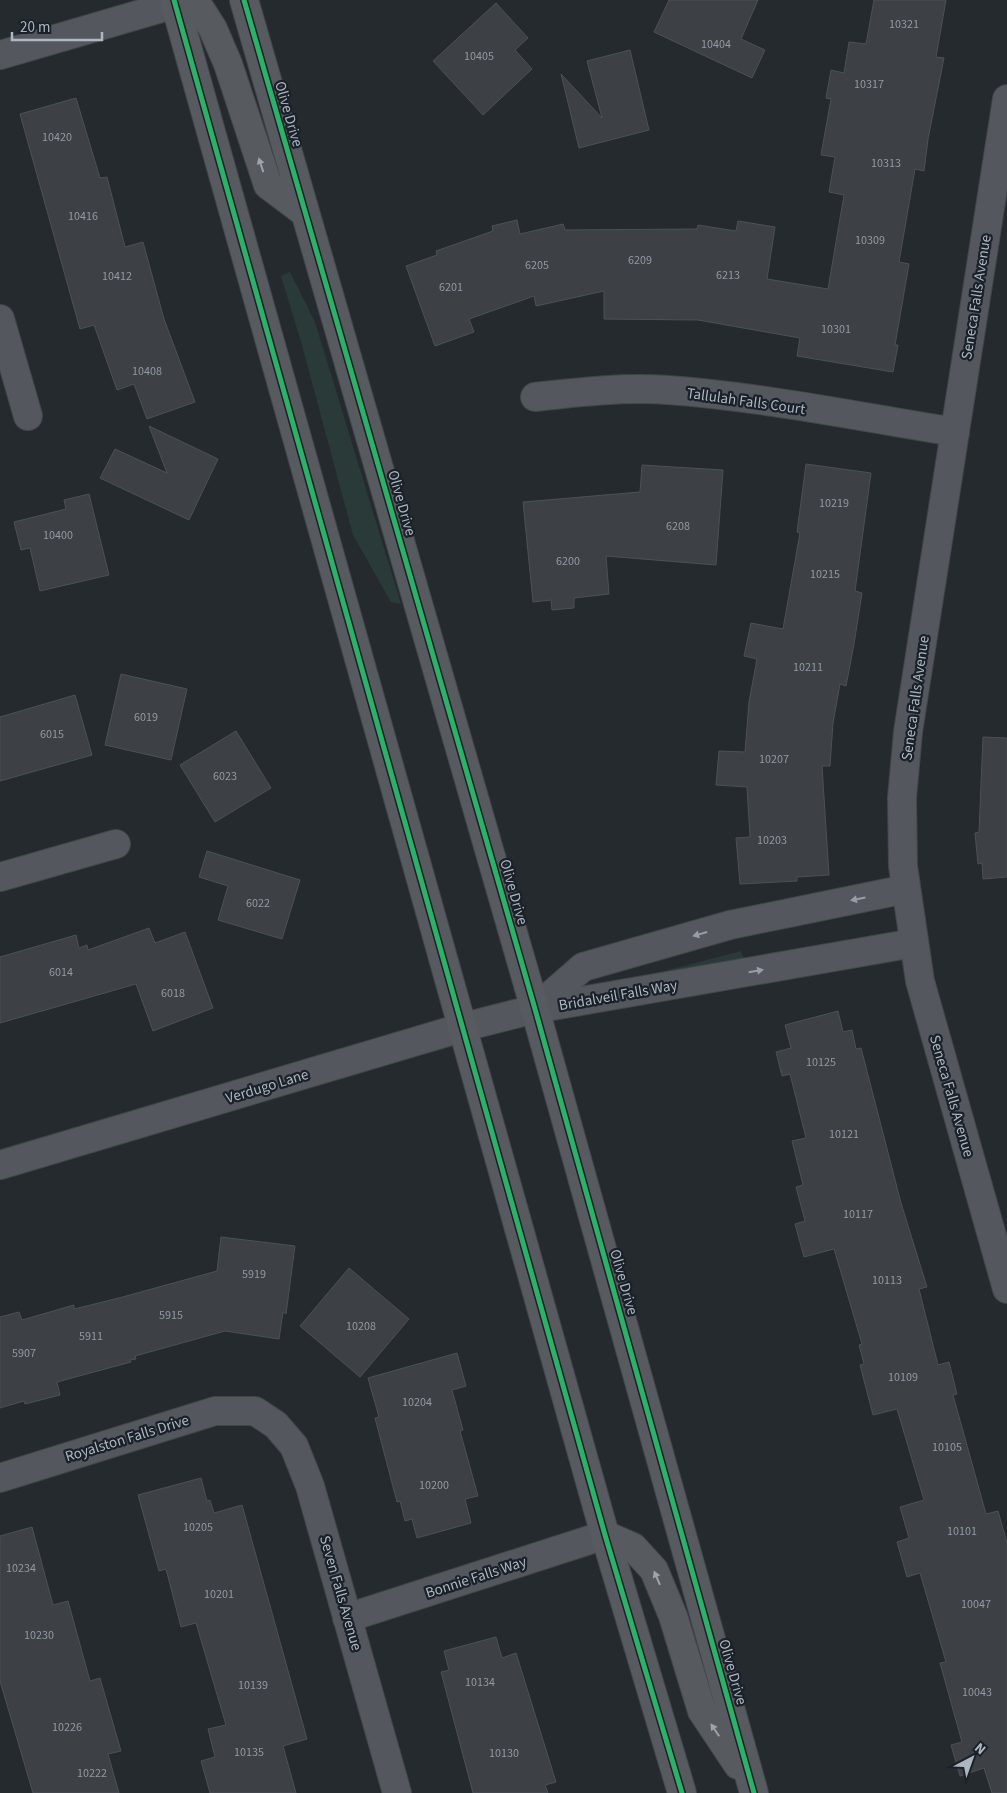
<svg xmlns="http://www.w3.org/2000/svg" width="1007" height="1793" font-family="'Source Sans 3',sans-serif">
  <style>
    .grass { fill: #293a39 }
    .building { fill: #3d4146; stroke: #4d5157 }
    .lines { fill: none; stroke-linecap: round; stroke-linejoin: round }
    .minor-casing { stroke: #42464a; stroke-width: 30 }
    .major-casing { stroke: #42464c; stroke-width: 30 }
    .minor { stroke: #54585e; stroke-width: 28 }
    .major { stroke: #575b5f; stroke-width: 28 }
    .cycleway-casing { stroke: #1a2129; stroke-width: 8 }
    .cycleway { stroke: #2db169; stroke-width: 5 }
    .oneway { fill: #9da4ad }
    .oneway2 { fill: #989ea8 }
    .labels { text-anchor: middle; stroke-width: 4.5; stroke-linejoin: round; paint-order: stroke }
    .number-label { font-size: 12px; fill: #9299a2 }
    .street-label { font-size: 15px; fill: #aeb6c1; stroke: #1a2129 }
  </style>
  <rect width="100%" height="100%" fill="#252a2f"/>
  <!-- grass -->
  <g class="grass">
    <path d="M 290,272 L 315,322 L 401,604 L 391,602 L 353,535 L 302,345 L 281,276 Z"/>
    <path d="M 741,951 L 744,960 L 630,980 Z"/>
  </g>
  <!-- building -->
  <g class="building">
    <path d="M 669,0 L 758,0 L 741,39 L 765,50 L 752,78 L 654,32 Z"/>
    <path d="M 874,0 L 946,0 L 936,57 L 944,58 L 928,139 L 924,171 L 915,169 L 899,262 L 909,264 L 895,345 L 898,345 L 893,372 L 797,356 L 800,338 L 698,320 L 604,319 L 604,291 L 536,306 L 534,296 L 469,319 L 474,332 L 435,346 L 406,266 L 437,255 L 436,251 L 493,231 L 492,226 L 517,220 L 520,234 L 563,224 L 565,230 L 697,229 L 698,225 L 736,231 L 738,221 L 775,227 L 767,279 L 828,289 L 844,195 L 829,192 L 835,157 L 821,155 L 831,99 L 826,98 L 831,70 L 844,73 L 849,42 L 866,44 Z"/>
    <path d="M 496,3 L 528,38 L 515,50 L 532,69 L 483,115 L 433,61 Z"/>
    <path d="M 630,50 L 649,130 L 579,148 L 561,74 L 602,118 L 587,61 Z"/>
    <path d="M 76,98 L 100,178 L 107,177 L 125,247 L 143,242 L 164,319 L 195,402 L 147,419 L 134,384 L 117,390 L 94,325 L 80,329 L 20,114 Z"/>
    <path d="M 149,426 L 218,459 L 189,520 L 100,478 L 115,449 L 167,473 Z"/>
    <path d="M 806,464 L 871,473 L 855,591 L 862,593 L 854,644 L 846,686 L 840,684 L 833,723 L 830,766 L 822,766 L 829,875 L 797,877 L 797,881 L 740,884 L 736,838 L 750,837 L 747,787 L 716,785 L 719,751 L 745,752 L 749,702 L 757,659 L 744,656 L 751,623 L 783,629 L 800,533 L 797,532 Z"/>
    <path d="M 642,465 L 723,470 L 716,565 L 606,556 L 609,594 L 574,598 L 574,608 L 552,610 L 551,600 L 533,602 L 523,502 L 640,492 Z"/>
    <path d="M 89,494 L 109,575 L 40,591 L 30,548 L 21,550 L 14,522 L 66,509 L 64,500 Z"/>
    <path d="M 121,674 L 187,689 L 171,760 L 105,745 Z"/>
    <path d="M 75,695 L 92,755 L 0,781 L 0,717 Z"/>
    <path d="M 236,731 L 271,788 L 215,822 L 180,765 Z"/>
    <path d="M 983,737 L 1007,738 L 1007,877 L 983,879 L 982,863 L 978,864 L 975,833 L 979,832 Z"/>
    <path d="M 207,851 L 300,880 L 282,939 L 218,920 L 228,886 L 199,877 Z"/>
    <path d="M 149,928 L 155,943 L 185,932 L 213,1008 L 153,1031 L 136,984 L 0,1023 L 0,957 L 76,935 L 79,948 L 87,945 L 88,950 Z"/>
    <path d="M 838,1011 L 843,1032 L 852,1030 L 856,1049 L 861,1048 L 901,1203 L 927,1287 L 919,1289 L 938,1365 L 949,1362 L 957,1394 L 953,1395 L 986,1514 L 998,1511 L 1007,1543 L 1007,1793 L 992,1793 L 984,1768 L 960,1776 L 951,1745 L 962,1742 L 940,1663 L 946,1662 L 920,1573 L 907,1577 L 897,1542 L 909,1538 L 900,1507 L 924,1500 L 897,1409 L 873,1415 L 860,1365 L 864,1364 L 859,1345 L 862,1344 L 834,1249 L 804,1257 L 795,1224 L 805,1221 L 796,1187 L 803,1185 L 792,1141 L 806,1138 L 790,1074 L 782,1076 L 776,1052 L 791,1048 L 785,1025 Z"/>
    <path d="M 221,1237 L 295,1246 L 286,1314 L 283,1312 L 279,1339 L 225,1331 L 135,1356 L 136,1359 L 130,1360 L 131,1362 L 57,1382 L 60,1395 L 25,1404 L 24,1401 L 0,1408 L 0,1317 L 19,1312 L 22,1320 L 74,1305 L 74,1309 L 119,1298 L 217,1271 Z"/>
    <path d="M 349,1268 L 409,1319 L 360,1377 L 300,1326 Z"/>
    <path d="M 457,1353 L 466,1386 L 452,1390 L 463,1430 L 460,1431 L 478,1496 L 465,1499 L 471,1523 L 417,1538 L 412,1519 L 405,1521 L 400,1501 L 397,1502 L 375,1418 L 379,1417 L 368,1378 Z"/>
    <path d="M 201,1478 L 207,1501 L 210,1500 L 214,1513 L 242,1505 L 307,1739 L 283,1746 L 296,1793 L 210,1793 L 201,1761 L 215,1757 L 208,1729 L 226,1725 L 196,1623 L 181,1627 L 166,1569 L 159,1571 L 138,1495 Z"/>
    <path d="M 32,1527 L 53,1605 L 68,1601 L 90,1681 L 100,1678 L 121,1751 L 108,1754 L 119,1793 L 33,1793 L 0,1681 L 0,1536 Z"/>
    <path d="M 496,1637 L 502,1658 L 516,1653 L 556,1782 L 545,1785 L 548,1793 L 473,1793 L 441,1672 L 449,1670 L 444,1651 Z"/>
  </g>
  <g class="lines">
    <!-- minor casing -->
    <g class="minor-casing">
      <g id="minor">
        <path d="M 0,55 L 175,4"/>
        <path d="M 1007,99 L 908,732 L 902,798 L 903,866 L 920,981 L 1007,1289"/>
        <path d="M 0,319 L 28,416"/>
        <path d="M 535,397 C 579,392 624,387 668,390 C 764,397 860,417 955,432"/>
        <path d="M 0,877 L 116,844"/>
        <path d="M 535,1009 L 583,967 L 730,925 L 906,889"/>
        <path d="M 0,1165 L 464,1027 L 535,1009 L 914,943"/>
        <path d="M 0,1478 L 215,1411 L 255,1411 L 276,1425 L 294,1446 L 310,1486 L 397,1793"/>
        <path d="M 347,1618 L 605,1535"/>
      </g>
    </g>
    <!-- major casing -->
    <g class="major-casing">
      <g id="major">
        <path d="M 174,0 L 605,1535 L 682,1793"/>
        <path d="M 244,0 L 535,1009 L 754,1793"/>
        <path d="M 175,4 L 201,10 L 213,29 L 228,64 L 268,185 L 304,212"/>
        <path d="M 605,1535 L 633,1547 L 654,1570 L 673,1616 L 702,1711 L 738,1765"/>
      </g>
    </g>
    <!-- minor -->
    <use href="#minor" class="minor"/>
    <!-- major -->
    <use href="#major" class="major"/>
    <!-- cycleway casing -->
    <g class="cycleway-casing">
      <g id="cycleway">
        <path d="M 174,0 L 605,1535 L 682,1793"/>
        <path d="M 244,0 L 535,1009 L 754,1793"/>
      </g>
    </g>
    <!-- cycleway -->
    <use href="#cycleway" class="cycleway"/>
  </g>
  <!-- one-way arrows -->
  <defs><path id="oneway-solid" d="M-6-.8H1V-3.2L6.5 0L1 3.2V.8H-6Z" transform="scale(1.25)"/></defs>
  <g class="oneway">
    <use href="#oneway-solid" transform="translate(261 165) rotate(-108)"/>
    <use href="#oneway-solid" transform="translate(657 1578) rotate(-113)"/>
    <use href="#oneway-solid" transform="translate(715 1730) rotate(-124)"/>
  </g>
  <g class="oneway2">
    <use href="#oneway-solid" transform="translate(858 899) rotate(169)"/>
    <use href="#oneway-solid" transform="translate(700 934) rotate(164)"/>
    <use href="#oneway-solid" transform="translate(756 971) rotate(-10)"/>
  </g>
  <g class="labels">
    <!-- number labels -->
    <g class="number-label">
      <text x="904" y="28">10321</text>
      <text x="716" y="48">10404</text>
      <text x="479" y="60">10405</text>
      <text x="869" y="88">10317</text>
      <text x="57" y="141">10420</text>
      <text x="886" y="167">10313</text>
      <text x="83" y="220">10416</text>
      <text x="870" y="244">10309</text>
      <text x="640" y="264">6209</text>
      <text x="537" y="269">6205</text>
      <text x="728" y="279">6213</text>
      <text x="117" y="280">10412</text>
      <text x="451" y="291">6201</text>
      <text x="836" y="333">10301</text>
      <text x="147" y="375">10408</text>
      <text x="834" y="507">10219</text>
      <text x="678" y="530">6208</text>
      <text x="58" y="539">10400</text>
      <text x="568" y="565">6200</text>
      <text x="825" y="578">10215</text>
      <text x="808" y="671">10211</text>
      <text x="146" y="721">6019</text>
      <text x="52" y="738">6015</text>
      <text x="774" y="763">10207</text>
      <text x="225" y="780">6023</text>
      <text x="772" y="844">10203</text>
      <text x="258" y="907">6022</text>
      <text x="61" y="976">6014</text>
      <text x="173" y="997">6018</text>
      <text x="821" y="1066">10125</text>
      <text x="844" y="1138">10121</text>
      <text x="858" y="1218">10117</text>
      <text x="254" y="1278">5919</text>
      <text x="887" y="1284">10113</text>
      <text x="171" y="1319">5915</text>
      <text x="361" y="1330">10208</text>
      <text x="91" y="1340">5911</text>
      <text x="24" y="1357">5907</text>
      <text x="903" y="1381">10109</text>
      <text x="417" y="1406">10204</text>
      <text x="947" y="1451">10105</text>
      <text x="434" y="1489">10200</text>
      <text x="198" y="1531">10205</text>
      <text x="962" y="1535">10101</text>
      <text x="21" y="1572">10234</text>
      <text x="219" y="1598">10201</text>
      <text x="976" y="1608">10047</text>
      <text x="39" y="1639">10230</text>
      <text x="480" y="1686">10134</text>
      <text x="253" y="1689">10139</text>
      <text x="977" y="1696">10043</text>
      <text x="67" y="1731">10226</text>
      <text x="249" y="1756">10135</text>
      <text x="504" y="1757">10130</text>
      <text x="92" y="1777">10222</text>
    </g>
    <!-- street labels -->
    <g class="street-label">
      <text transform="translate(289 114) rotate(74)" y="5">Olive Drive</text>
      <text transform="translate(976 297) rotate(-81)" y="5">Seneca Falls Avenue</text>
      <text transform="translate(746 401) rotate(8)" y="5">Tallulah Falls Court</text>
      <text transform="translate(402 503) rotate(74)" y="5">Olive Drive</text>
      <text transform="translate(915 698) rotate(-82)" y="5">Seneca Falls Avenue</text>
      <text transform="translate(514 892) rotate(74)" y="5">Olive Drive</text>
      <text transform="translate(618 995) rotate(-10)" y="5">Bridalveil Falls Way</text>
      <text transform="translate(267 1086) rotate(-17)" y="5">Verdugo Lane</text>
      <text transform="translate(952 1096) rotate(74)" y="5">Seneca Falls Avenue</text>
      <text transform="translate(624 1282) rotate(74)" y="5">Olive Drive</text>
      <text transform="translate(127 1438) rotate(-17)" y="5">Royalston Falls Drive</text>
      <text transform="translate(476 1577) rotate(-18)" y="5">Bonnie Falls Way</text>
      <text transform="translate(341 1593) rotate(74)" y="5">Seven Falls Avenue</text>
      <text transform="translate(733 1672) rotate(74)" y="5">Olive Drive</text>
    </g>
  </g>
  <!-- north arrow -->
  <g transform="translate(972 1758) rotate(41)" stroke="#1a2129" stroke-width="4" paint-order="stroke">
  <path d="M0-4L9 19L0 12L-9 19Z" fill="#aeb6c1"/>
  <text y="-8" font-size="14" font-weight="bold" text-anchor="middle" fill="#aeb6c1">N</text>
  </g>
  <!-- scale -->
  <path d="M12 32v8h90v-8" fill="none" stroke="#aeb6c1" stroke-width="2.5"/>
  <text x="20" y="32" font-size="15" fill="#aeb6c1" stroke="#1a2129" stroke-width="4" paint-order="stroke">20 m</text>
</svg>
